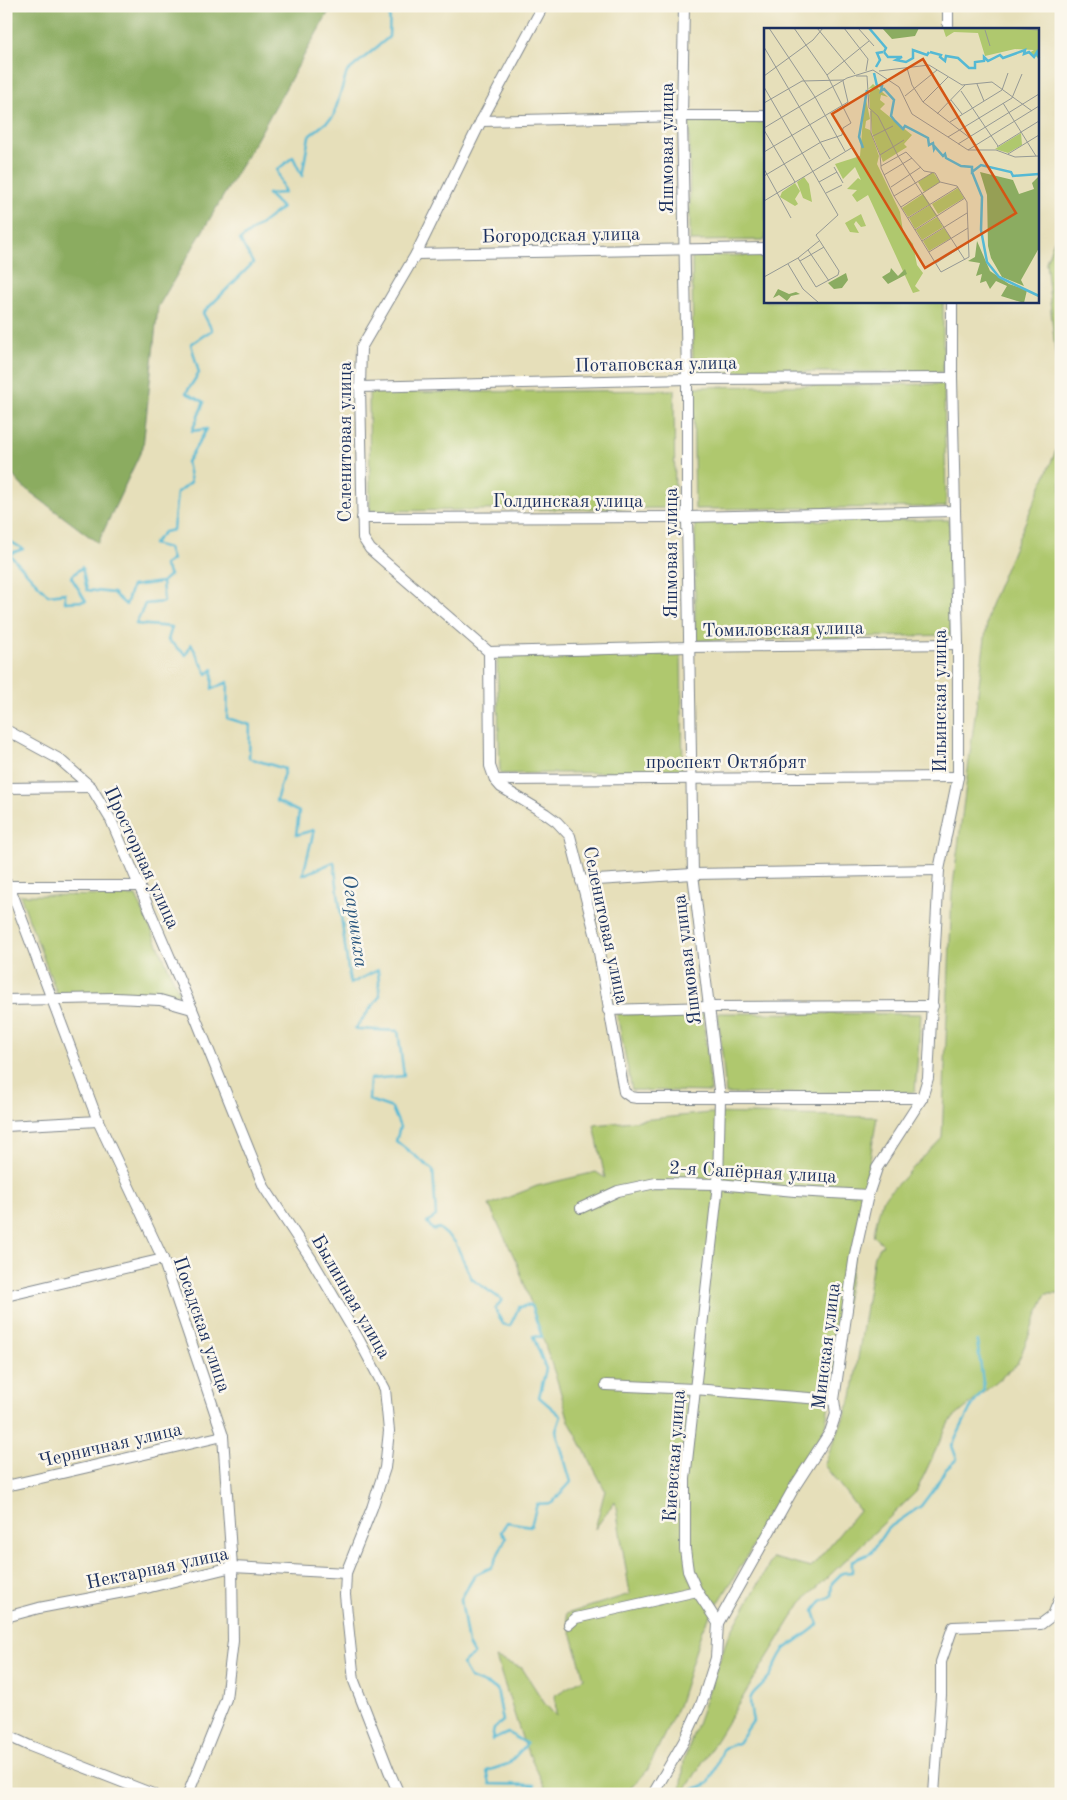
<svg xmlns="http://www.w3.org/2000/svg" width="1067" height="1800" font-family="'Old Standard TT',serif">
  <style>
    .green { fill: #afc86e; stroke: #657c66 }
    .forest { fill: #8bac61; stroke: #536e60 }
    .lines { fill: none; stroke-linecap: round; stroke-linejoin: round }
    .stream { stroke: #55b9d4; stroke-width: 2.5 }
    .minor-casing { stroke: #80878c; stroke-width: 12 }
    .minor { stroke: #fff; stroke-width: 10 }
    .labels { text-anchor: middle; stroke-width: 5; stroke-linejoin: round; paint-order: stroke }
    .street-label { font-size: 19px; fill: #1b2f5e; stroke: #fbf7ec }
    .water-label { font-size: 20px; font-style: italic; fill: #2c5881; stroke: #fbf7ec }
    .inset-river { fill: none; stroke: #55b9d4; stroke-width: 2.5 }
    .inset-road { fill: none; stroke: #959995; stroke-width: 1 }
    .view { fill: #d45514; fill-opacity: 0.15; stroke: #d45514; stroke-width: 2.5 }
    .inset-edge { fill: none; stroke: #1b2f5e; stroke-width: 2.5 }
  </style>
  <rect width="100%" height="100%" fill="#fbf7ec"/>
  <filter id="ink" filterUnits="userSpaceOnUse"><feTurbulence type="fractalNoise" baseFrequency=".02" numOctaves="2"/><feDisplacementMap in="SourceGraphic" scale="10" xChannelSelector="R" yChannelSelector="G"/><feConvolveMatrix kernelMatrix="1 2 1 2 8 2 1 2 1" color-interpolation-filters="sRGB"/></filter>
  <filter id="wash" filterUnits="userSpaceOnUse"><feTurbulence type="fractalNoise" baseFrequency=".0096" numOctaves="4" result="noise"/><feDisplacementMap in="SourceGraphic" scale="20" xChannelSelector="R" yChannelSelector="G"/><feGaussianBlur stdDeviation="1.12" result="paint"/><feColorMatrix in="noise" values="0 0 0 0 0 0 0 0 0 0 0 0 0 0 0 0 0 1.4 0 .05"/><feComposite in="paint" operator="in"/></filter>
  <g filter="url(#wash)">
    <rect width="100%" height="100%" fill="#e6dfba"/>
    <!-- green -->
    <g class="green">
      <path d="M 689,122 L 766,122 L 766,240 L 690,241 Z"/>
      <path d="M 1061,222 L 1061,409 L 1046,262 Z"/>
      <path d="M 766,255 L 766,301 L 943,301 L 943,372 L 693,372 L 692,256 Z"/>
      <path d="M 944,384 L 946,507 L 695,509 L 693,387 Z"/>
      <path d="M 674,390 L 675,508 L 370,511 L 369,393 Z"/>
      <path d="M 1061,439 L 1061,1294 L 1046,1294 L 1017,1364 L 949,1422 L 916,1492 L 801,1603 L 683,1794 L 681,1794 L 684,1760 L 727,1639 L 773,1558 L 811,1568 L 859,1510 L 824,1465 L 852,1397 L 874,1255 L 883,1244 L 873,1235 L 882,1200 L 942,1138 L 952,893 L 989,607 Z"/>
      <path d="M 949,520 L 951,635 L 695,641 L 695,521 Z"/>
      <path d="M 681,654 L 683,771 L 500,774 L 497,657 Z"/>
      <path d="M 20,895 L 136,896 L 180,994 L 57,994 Z"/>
      <path d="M 718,1013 L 921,1014 L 915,1092 L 726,1094 Z"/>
      <path d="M 617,1014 L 703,1014 L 711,1092 L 632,1090 Z"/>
      <path d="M 709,1113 L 877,1117 L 825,1428 L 702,1630 L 678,1706 L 647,1771 L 625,1794 L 548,1794 L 523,1741 L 496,1658 L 522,1668 L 545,1704 L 556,1716 L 555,1695 L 584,1678 L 566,1614 L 630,1594 L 615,1501 L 595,1529 L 605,1490 L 569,1421 L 557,1380 L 517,1263 L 489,1205 L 537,1186 L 596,1172 L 605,1178 L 594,1125 Z"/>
    </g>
    <!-- forest -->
    <path class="forest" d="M 6,6 L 332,6 L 258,137 L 158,307 L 143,447 L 98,543 L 22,486 L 6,468 Z"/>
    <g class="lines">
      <!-- stream -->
      <g class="stream">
        <path d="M 6,539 L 23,549 L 9,554 L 48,595 L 65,593 L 65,602 L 86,601 L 71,577 L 82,567 L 87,590 L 113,593 L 126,605 L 132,586 L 162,582 L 164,602 L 145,604 L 136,624 L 172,627 L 168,640 L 186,655 L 191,644 L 207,674 L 213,669 L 212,689 L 228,682 L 227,718 L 250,725 L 249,758 L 285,769 L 276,801 L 299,812 L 296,835 L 314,830 L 303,875 L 334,862 L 350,984 L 378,970 L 380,996 L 355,1029 L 398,1031 L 404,1076 L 370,1079 L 369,1100 L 392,1108 L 400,1127 L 396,1141 L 433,1170 L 436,1216 L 427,1222 L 433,1230 L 439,1228 L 455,1242 L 472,1279 L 502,1300 L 495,1309 L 503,1324 L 510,1326 L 519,1307 L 531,1305 L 542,1337 L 533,1336 L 546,1369 L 539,1397 L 561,1416 L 556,1431 L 571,1482 L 552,1503 L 537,1504 L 531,1526 L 507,1522 L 501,1532 L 506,1538 L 492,1567 L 475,1575 L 461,1599 L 468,1644 L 474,1655 L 462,1664 L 470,1678 L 497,1689 L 503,1721 L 494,1728 L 492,1740 L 508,1733 L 527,1744 L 508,1764 L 487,1771 L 490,1784 L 534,1785 L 536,1794"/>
        <path d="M 162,582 L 170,575 L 164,565 L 172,560 L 168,548 L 153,544 L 164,532 L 173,530 L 177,493 L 191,482 L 187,462 L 207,429 L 192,431 L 204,402 L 186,393 L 199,373 L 191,344 L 212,330 L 203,313 L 253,263 L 240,240 L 282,208 L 268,194 L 285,193 L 277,170 L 293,157 L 302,176 L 309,136 L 333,117 L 347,72 L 389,37 L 390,9 L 394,6"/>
        <path d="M 684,1794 L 709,1783 L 724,1748 L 738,1743 L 753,1721 C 746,1689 752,1698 769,1677 C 775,1669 777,1658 784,1650 C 793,1642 812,1632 818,1624 L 814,1611 L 821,1601 L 831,1596 L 832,1583 L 842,1573 L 852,1572 L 852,1561 L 871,1553 L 887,1529 L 921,1506 L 936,1486 L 945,1470 L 957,1459 L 952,1446 L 970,1409 L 984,1389 L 977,1341"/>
      </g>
    </g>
  </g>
  <g filter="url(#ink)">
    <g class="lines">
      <!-- minor casing -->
      <g class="minor-casing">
        <g id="minor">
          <path d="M 543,6 L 481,121 L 416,254 L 361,348 L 360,387 L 363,538 L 370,549 L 489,652 L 490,766 L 495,780 L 501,787 L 546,814 L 557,822 L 570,836 L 597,941 L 624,1092 L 631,1097 L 637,1098 L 922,1098"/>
          <path d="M 948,6 L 948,29"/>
          <path d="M 481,121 L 682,116 L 766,116"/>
          <path d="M 416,254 L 766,248"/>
          <path d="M 360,387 L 687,379 L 952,378"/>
          <path d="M 362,518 L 687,517 L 955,511"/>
          <path d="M 489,652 L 689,647 L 958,644"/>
          <path d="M 6,730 L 59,759 L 91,787 L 111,820 L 192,1009"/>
          <path d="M 495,780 L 958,777"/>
          <path d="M 6,788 L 91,787"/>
          <path d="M 581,881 L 693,874 L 939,870"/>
          <path d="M 9,885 L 98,1121 L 163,1259 L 223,1436 L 232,1567 L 233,1641 L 226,1699 L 188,1794"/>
          <path d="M 6,886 L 140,886"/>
          <path d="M 6,1000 L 115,998 L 160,1000 L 192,1009 L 264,1187 L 312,1260 L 358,1338 L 385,1389 L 389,1431 L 385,1468 L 372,1508 L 346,1573 L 345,1595 L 354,1681 L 389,1771 L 399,1794"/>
          <path d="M 608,1010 L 709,1007 L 933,1006"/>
          <path d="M 6,1126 L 98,1121"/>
          <path d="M 581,1208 L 618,1191 L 656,1183 L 718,1184 L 795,1191 L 868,1195"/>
          <path d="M 6,1296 L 163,1259"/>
          <path d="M 606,1385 L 694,1389 L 834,1400"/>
          <path d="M 6,1486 L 223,1436"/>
          <path d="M 6,1617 L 39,1608 L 150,1587 L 232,1567 L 346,1573"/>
          <path d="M 718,1623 L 795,1486 L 830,1432 L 836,1414 L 834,1400 L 855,1254 L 868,1195 L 877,1168 L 922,1098 L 928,1078 L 939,870 L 958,777 L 958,644 L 952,378 L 952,301"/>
          <path d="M 569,1624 L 576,1618 L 697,1591"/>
          <path d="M 6,1735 L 30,1746 L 153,1794"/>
          <path d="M 653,1794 L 684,1741 L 702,1702 L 716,1658 L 718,1623 L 697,1591 L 688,1571 L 685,1549 L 685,1479 L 718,1184 L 720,1098 L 693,874 L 687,517 L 687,379 L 682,116 L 684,6"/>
          <path d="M 934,1794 L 941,1695 L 941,1662 L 953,1627 L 1041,1624 L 1053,1615 L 1061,1596"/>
        </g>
      </g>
      <!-- minor -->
      <use href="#minor" class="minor"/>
    </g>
  </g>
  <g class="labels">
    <!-- street labels -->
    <g class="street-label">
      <text transform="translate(666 148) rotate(-90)" y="7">Яшмовая улица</text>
      <text transform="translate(561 234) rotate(-1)" y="7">Богородская улица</text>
      <text transform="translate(656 363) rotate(-1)" y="7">Потаповская улица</text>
      <text transform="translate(344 442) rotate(-90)" y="7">Селенитовая улица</text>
      <text x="568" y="507">Голдинская улица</text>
      <text transform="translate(670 553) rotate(-90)" y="7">Яшмовая улица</text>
      <text transform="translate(783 628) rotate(-1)" y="7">Томиловская улица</text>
      <text transform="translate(939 701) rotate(-90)" y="7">Ильинская улица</text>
      <text x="726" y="768">проспект Октябрят</text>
      <text transform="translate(143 857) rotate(65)" y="7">Просторная улица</text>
      <text transform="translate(607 925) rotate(78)" y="7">Селенитовая улица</text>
      <text transform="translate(686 960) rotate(-97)" y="7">Яшмовая улица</text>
      <text transform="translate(753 1171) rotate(3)" y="7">2-я Сапёрная улица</text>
      <text transform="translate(352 1296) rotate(60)" y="7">Былинная улица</text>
      <text transform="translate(203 1324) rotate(71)" y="7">Посадская улица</text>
      <text transform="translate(825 1346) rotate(-83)" y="7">Минская улица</text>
      <text transform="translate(110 1444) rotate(-13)" y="7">Черничная улица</text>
      <text transform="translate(673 1456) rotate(-86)" y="7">Киевская улица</text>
      <text transform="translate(157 1567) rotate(-12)" y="7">Нектарная улица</text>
    </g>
    <!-- water labels -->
    <g class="water-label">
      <text transform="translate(356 921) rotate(82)" y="7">Огаршиха</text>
    </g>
  </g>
  <!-- overview -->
  <g transform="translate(764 28)">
    <rect width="275" height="275" fill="#e6dfba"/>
    <path d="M 179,0 L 275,0 L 275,30 L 265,25 L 270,22 L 251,21 L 221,28 L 214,5 L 190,4 L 182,9 ZM 109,56 L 124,69 L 117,67 L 116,72 L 121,76 L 116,81 L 148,107 L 140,116 L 143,119 L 119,134 L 108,105 L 105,67 L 108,60 L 104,61 ZM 101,66 L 106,91 L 102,93 L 101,100 L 106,102 L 115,128 L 113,136 L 136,184 L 139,203 L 149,216 L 153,237 L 159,245 L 151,258 L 156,263 L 149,265 L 104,167 L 93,174 L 88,167 L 93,162 L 83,161 L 94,150 L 97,152 L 91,139 L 79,151 L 71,136 L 96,128 ZM 257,105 L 258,117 L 244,125 L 231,121 ZM 169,144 L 176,154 L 160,164 L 154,154 ZM 40,149 L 45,156 L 48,174 L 39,170 L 33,154 ZM 31,155 L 36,163 L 31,171 L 34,176 L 31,178 L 16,169 L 18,164 ZM 194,160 L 200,170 L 174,186 L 168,176 ZM 159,166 L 166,176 L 144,189 L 138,180 ZM 166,177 L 173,187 L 151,201 L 145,190 ZM 97,186 L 102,198 L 97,199 L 92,193 L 90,196 L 95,205 L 86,204 L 81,195 ZM 173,189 L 179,199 L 158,212 L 152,202 ZM 180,200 L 187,210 L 165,223 L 159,213 Z" fill="#afc86e"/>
    <path d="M 118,0 L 155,0 L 151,8 L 128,11 ZM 216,144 L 249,152 L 255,166 L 270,161 L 268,155 L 275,148 L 275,220 L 257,252 L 260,258 L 238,249 L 227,230 L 224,218 L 223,167 ZM 213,213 L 226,243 L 245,256 L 263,262 L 260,275 L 237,268 L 243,258 L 232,253 L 226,261 L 222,253 L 216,255 L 218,246 L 212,248 L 216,235 L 204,233 L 211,229 ZM 127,240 L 134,248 L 141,241 L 143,246 L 124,256 L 118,249 L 126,244 ZM 82,245 L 84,252 L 78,260 L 70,261 L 64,255 ZM 14,261 L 25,266 L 32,264 L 36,266 L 27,268 L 23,273 L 15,267 L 9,270 Z" fill="#8bac61"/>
    <path class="inset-river" d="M 105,0 L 122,20 L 120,24M 120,24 L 124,29 L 138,29 L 132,32 L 142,34 L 149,30 L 149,22 L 163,27 L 165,24M 166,24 L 177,27 L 176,29 L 181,33 L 182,28 L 194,30 L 205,40 L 211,40 L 211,34 L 220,33 L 220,29 L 224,33 L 236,27 L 239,30 L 261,22 L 260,26 L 265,24 L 270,29 L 273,24 L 275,30M 112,39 L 116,32 L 113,25 L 119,24M 110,45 L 113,58 L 118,58 L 117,63 L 120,61 L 130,72 L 127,88 L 131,93 L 139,101 L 141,98 L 164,110 L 165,117 L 169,115 L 170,121 L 171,119 L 179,128 L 181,126 L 182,130 L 197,138 L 208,139 L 208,144 L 217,137 L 247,144 L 249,148 L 275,146M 99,120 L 95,109 L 103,62M 208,144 L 218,169 L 217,202 L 223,234 L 235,249 L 275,268"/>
    <path class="inset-road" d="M 5,0 L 51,69 L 81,123M 53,0 L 91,46M 80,0 L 104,31 L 102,43M 94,0 L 110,18M 243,0 L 275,2M 221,2 L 226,18M 0,19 L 66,131M 143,40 L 148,57 L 159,74 L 206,110M 115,43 L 165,37 L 198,57 L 228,54 L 268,83M 63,47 L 105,13M 0,48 L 49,12 L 59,0M 92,48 L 103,48 L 105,80 L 114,88 L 134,128 L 201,232M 213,56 L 220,73M 0,59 L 74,187 L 52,207 L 75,243 L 74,247 L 52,259 L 34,230M 197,63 L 234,118M 141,68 L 173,42M 187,72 L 198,86M 159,74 L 184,49M 0,75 L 38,53 L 80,52M 239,75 L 272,128M 107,83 L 107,105 L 116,127 L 117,138 L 117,140 L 130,168 L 177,244 L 205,229 L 203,174 L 193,158 L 176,154 L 171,145 L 160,143 L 142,124 L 117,138M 173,86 L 201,57M 186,94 L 238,62 L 244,45M 0,100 L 83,50 L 109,42 L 135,59 L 148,86 L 184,109 L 248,70 L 258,46M 0,102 L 31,154M 109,108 L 129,98M 184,109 L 204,122 L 232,122 L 251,129 L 275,128M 194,116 L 275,66M 233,119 L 275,93M 204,122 L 275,78M 0,124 L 84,74 L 79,53M 244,126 L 275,107M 116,127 L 140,112M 70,139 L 79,155M 0,141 L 27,190M 120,147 L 148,130M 0,148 L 57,114 L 78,107 L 79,100 L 87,95 L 63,47 L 30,0M 55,154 L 73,144M 127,159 L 157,139M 62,165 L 78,157M 130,168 L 168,145M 0,173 L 89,119M 137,179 L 176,154M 144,190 L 194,159M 151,202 L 201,170M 158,213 L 203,185M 44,222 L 65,253M 165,224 L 204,200M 36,233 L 60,219M 172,235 L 194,221M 24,236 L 39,261 L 55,275M 0,249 L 34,230 L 55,213"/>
    <path class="view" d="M 159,31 L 252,185 L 161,240 L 68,86 Z"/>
    <rect width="275" height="275" class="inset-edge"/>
  </g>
  <!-- margin -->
  <rect width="1067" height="1800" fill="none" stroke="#fbf7ec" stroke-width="25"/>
</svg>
